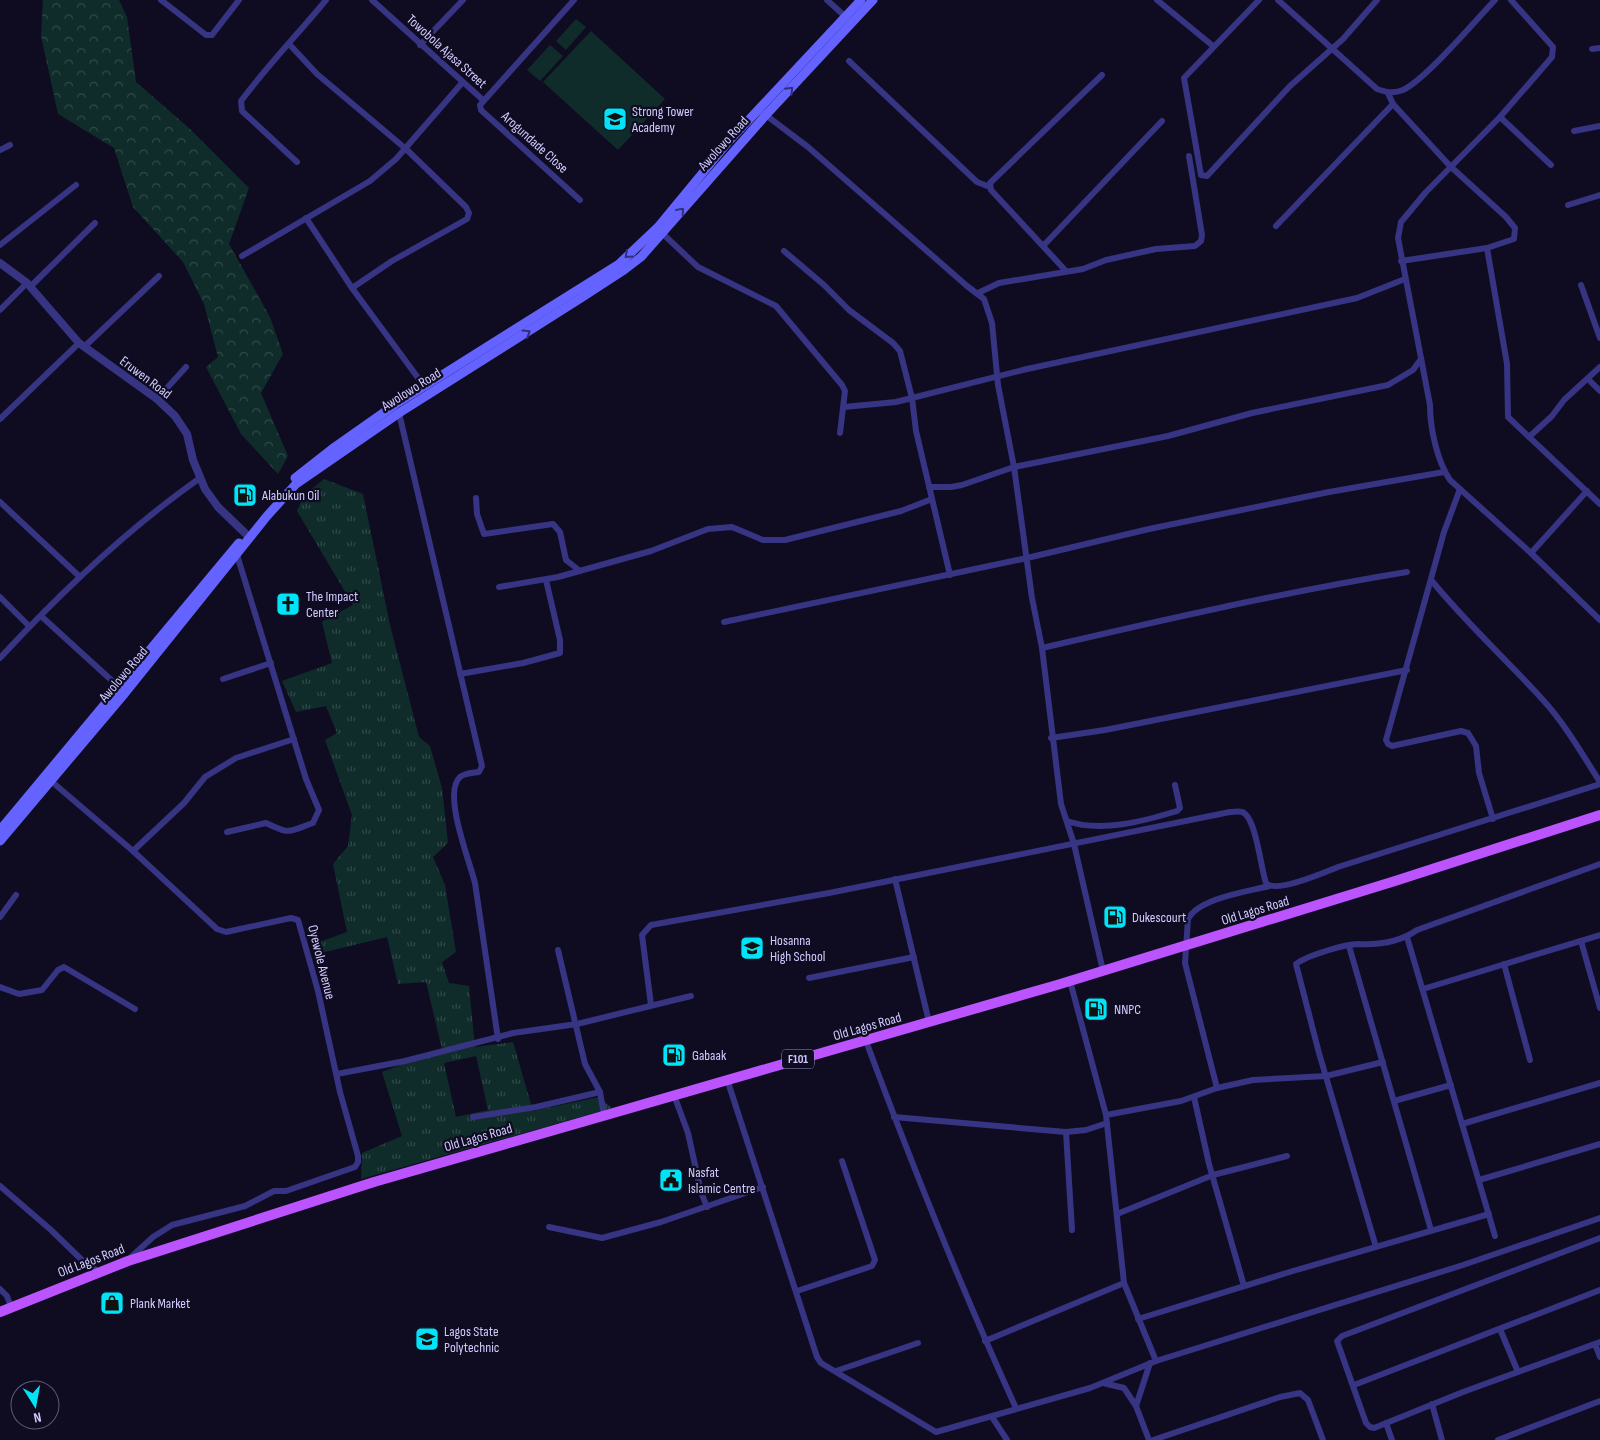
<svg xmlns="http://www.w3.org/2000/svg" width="1600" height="1440" font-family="'Sofia Sans Condensed',sans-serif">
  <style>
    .grass { fill: url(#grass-tufts); fill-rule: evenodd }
    .forest { fill: url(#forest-crowns) }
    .garden { fill: #0f2c2a }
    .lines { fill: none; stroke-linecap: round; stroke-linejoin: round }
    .minor { stroke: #363483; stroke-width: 6 }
    .tertiary { stroke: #363483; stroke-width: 8 }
    .secondary { stroke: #6463ff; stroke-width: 9 }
    .primary { stroke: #bb53ff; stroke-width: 10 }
    .oneway { stroke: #312f7a }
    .labels { text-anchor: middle; stroke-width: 4.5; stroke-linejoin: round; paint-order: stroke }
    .shield { fill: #0f0c21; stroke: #9792bc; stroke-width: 1 }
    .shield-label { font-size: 12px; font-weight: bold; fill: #d1ccff }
    .street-label { font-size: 14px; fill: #d1ccff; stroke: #0f0c21 }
    .poi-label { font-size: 14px; fill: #d1ccff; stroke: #0f0c21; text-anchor: start }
  </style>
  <defs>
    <pattern id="grass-tufts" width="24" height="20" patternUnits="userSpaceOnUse" patternTransform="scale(1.25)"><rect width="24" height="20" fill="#0f2c2a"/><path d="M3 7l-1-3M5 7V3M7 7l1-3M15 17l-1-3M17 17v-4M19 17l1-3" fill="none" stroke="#31494a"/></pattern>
    <pattern id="forest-crowns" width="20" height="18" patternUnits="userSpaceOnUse" patternTransform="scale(1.25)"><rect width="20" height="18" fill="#0f2c2a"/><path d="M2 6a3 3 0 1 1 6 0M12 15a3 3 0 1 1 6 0" fill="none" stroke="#31494a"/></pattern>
  </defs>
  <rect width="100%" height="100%" fill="#0f0c21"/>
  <!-- grass -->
  <path class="grass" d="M 324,479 L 363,494 L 390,625 L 419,737 L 430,746 L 442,788 L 448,843 L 433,857 L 445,885 L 456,952 L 442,962 L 449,983 L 469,986 L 475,1047 L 513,1042 L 533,1111 L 599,1097 L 612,1108 L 361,1179 L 362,1153 L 402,1136 L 382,1072 L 442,1049 L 426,982 L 398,984 L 387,937 L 321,953 L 317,943 L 347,932 L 333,864 L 348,846 L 352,815 L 325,740 L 337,733 L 326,706 L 296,712 L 282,681 L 332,663 L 322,622 L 353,605 L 297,511 L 304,495 ZM 476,1056 L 488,1110 L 456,1117 L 444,1063 Z"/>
  <!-- forest -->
  <path class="forest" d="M 43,0 L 119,0 L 127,17 L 136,82 L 189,128 L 249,188 L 229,244 L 270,317 L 283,354 L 261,393 L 288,456 L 278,474 L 241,434 L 206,367 L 218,357 L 204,304 L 183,262 L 133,207 L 114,148 L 58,114 L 41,36 Z"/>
  <!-- garden -->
  <g class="garden">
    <path d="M 576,19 L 586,27 L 566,50 L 556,41 Z"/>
    <path d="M 591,31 L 665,99 L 618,150 L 543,82 Z"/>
    <path d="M 550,45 L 563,56 L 540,81 L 527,70 Z"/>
  </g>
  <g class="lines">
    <!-- minor -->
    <g class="minor">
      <path d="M 161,0 L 206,35 L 212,35 L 239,0"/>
      <path d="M 372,0 L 483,100"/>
      <path d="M 574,0 L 480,105 L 481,110 L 580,200"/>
      <path d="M 827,0 L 848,19"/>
      <path d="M 1157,0 L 1213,46"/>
      <path d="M 1259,0 L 1184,78 L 1201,175 L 1207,176 L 1290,86 L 1343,39 L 1377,0"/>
      <path d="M 1278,0 L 1377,89 C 1386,92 1393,94 1403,90 C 1426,79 1475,21 1495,0"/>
      <path d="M 1511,0 L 1553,47 L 1552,57 L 1500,117 L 1426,192 L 1401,222 L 1398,238 L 1430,405 C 1430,428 1437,461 1450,480 L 1531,553 L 1600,620"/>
      <path d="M 290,45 L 317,74 L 406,149 L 466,207 L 469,213 L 467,219 L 392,261 L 352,288"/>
      <path d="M 420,45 L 463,0"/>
      <path d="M 1592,49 L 1600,48"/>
      <path d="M 849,61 L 977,182 L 990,187"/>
      <path d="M 1388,93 L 1393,104 L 1450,166 L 1506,217 L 1515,228 L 1514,239 L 1487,248 L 1401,261"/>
      <path d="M 759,110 L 808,147 L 967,286 L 984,299 L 992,323 L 998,385 L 1014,467 L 1032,598 L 1042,648 L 1061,804 L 1074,844 L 1103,971"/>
      <path d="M 1500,117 L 1551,165"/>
      <path d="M 1574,131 L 1600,126"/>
      <path d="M 0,150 L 10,145"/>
      <path d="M 297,162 L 242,111 L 241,101 C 267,66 298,34 326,0"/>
      <path d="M 1568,205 L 1600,195"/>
      <path d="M 306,218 L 352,288 L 424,386"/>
      <path d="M 1276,226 L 1393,104"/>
      <path d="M 662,233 L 698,267 L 776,306 L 842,385 L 845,391 L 840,433"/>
      <path d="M 0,245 L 76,185"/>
      <path d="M 1044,245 L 1162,121"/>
      <path d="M 1487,248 L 1507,364 L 1508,417 L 1600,504"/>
      <path d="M 784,251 L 824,285 L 849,310 L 893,343 L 900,351 L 912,398 L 916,431 L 950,575"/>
      <path d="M 242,256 L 370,181 L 396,159 L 462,83"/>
      <path d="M 1065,270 L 991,190 L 990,183 L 1102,75"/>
      <path d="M 1581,285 L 1600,338"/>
      <path d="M 30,287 L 95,223"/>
      <path d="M 978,293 L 999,283 L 1083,269 L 1106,260 L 1156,249 L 1195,246 L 1201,241 L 1202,235 L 1189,156"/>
      <path d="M 0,310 L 27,283"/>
      <path d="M 84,347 L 159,276"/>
      <path d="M 1588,379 L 1600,391"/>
      <path d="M 157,399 L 186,367"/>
      <path d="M 844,407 L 896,402 L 1027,369 L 1357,298 L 1405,279"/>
      <path d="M 399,413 L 482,766 L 479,772 C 473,773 465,773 460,777 C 442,793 470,862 475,883 L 498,1039"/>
      <path d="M 0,419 L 79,343"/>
      <path d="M 1529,437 L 1552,416 L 1564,400 L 1600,367"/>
      <path d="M 929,487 L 951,487 L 962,485 L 1014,467 L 1168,436 L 1252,413 L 1388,385 L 1413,370 L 1421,359"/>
      <path d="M 1460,489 L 1444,532 L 1386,740 L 1388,744 L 1392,746 L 1461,731 L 1468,733 L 1476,746 L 1479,773 L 1493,819"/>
      <path d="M 476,498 L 477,514 L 484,534 L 553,524 L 560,532 L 566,560 L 580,571"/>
      <path d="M 0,502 L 80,577"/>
      <path d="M 1531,553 L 1587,491"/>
      <path d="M 1432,581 C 1467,624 1506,659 1543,700 C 1565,724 1582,754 1600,782"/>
      <path d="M 499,587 L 558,577 L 651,551 L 708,529 L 732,527 L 763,540 L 785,540 L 901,511 L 932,499"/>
      <path d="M 0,597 L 29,626"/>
      <path d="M 41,616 L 120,688"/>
      <path d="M 724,622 L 1027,558 L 1149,529 L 1329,492 L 1444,472"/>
      <path d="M 1042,648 C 1163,620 1284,592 1407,572"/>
      <path d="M 0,658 C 61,592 126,530 200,478"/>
      <path d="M 460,674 L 523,663 L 560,653 L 560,640 L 546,580"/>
      <path d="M 223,679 L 271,663"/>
      <path d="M 1051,738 L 1105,730 L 1407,670"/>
      <path d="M 51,781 L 133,851 L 217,929 L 226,932 L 291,918 L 298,920 L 318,991 L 340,1092 L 358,1156 L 358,1162 L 355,1167 L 286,1191 L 274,1191 L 245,1206 L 172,1225 L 153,1237 L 130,1258"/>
      <path d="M 1067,821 C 1101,833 1144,821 1177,811 L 1180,808 L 1175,785"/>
      <path d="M 227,832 L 266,823 C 291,835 287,832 313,823 L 319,810 L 306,779 L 237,555"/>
      <path d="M 133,851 L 184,803 L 205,777 L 236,758 L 294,739"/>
      <path d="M 895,879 L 929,1022"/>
      <path d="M 0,917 L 16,895"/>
      <path d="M 1407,937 L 1495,1236"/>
      <path d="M 1581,941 L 1600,1008"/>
      <path d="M 1349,946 L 1431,1230"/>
      <path d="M 558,950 L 585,1064 L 600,1092 L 604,1115"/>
      <path d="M 1504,964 L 1530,1060"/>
      <path d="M 809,978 L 914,957"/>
      <path d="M 1070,981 L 1106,1115 L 1124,1283 L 1156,1361"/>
      <path d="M 0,987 L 19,994 L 42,990 L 58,970 L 64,967 L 135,1009"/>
      <path d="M 1423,989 L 1600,935"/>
      <path d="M 651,1005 L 642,935 L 651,925 L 829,893 L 1230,812 C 1234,812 1239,811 1242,812 C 1256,816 1261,870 1266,883 C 1276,894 1325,872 1338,867 L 1600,784"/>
      <path d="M 866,1041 C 912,1165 961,1288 1016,1408"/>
      <path d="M 337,1074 L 405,1061 L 513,1033 L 577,1024 L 691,996"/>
      <path d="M 727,1079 L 817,1357 L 821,1363 L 936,1432 L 1090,1388 L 1156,1361 L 1463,1265 L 1600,1218"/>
      <path d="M 1217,1088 L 1185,963 L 1188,919 C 1199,898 1247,892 1269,886"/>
      <path d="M 674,1095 L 688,1133 L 701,1192 L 707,1207"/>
      <path d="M 1194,1097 L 1209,1164 L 1244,1286"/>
      <path d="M 1394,1101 L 1451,1085"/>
      <path d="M 1106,1115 L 1181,1101 L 1217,1088 L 1253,1080 L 1326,1076 L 1383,1062"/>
      <path d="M 473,1117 L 536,1107 L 600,1092"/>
      <path d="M 894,1117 L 1066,1132 L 1086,1130 L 1107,1123"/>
      <path d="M 1462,1124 L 1600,1083"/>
      <path d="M 1066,1132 L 1072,1230"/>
      <path d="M 1479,1180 L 1600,1144"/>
      <path d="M 0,1186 L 51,1230 L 85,1263 L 98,1271"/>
      <path d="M 1117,1214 L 1213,1175 L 1287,1156"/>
      <path d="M 549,1227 L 602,1238 L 661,1222 L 763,1187"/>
      <path d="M 1600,1238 L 1342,1336 L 1337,1341 L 1366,1423 L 1370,1427 L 1374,1428 L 1463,1392 L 1600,1342"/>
      <path d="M 1376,1247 L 1319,1053 L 1296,964 C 1306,956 1345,944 1358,944 C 1378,945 1400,942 1417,930 L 1600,864"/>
      <path d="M 0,1289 L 7,1296 L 11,1307"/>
      <path d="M 797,1291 L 872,1266 L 875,1260 L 842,1161"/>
      <path d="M 1138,1319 L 1293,1271 L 1489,1214"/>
      <path d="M 1500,1329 L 1518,1372"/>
      <path d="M 985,1341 L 1124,1283"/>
      <path d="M 1595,1344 L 1600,1357"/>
      <path d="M 836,1371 L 918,1343"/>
      <path d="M 1103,1383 L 1124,1388 L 1136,1406"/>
      <path d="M 1354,1385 L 1600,1290"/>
      <path d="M 1432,1404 L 1442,1440"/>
      <path d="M 992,1417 L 1007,1440"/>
      <path d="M 1386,1423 L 1392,1440"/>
      <path d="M 1149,1440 L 1136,1406 L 1150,1363"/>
      <path d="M 1153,1440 L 1280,1397 L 1300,1393 L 1308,1400 L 1323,1440"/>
      <path d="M 1498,1440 L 1600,1401"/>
    </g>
    <!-- tertiary -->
    <path class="tertiary" d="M 0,263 L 27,283 L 79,343 L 157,399 L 175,416 L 187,434 L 193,460 L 205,489 L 218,507 L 246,534"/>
    <!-- secondary -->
    <g class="secondary">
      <path d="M 295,478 L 332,449 L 396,404 L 619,264 L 658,227 L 729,141 L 861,0"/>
      <path d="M 0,830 L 239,543"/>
      <path d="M 0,841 L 125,693 L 267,516 L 296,484 L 399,413 L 581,298 L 624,270 L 641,257 L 765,116 L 873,0"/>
    </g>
    <!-- primary -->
    <path class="primary" d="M 0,1312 L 128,1261 L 374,1182 L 1057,985 L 1395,881 L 1600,815"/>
  </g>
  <!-- one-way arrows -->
  <defs><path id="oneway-chevron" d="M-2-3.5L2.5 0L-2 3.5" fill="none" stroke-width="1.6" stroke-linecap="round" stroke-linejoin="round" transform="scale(1.25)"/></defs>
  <g class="oneway">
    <use href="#oneway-chevron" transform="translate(790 90) rotate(-46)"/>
    <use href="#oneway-chevron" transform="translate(681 211) rotate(-49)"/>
    <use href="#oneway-chevron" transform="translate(628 255) rotate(138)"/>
    <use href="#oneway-chevron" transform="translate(527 333) rotate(-32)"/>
  </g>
  <!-- icons -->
  <defs>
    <g id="school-square" transform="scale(1.25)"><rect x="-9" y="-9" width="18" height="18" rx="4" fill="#00e4f7" stroke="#0f0c21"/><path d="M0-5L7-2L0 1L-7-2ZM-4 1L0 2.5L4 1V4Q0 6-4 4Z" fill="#111"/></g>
    <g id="fuel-square" transform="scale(1.25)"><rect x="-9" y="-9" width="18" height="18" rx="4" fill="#00e4f7" stroke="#0f0c21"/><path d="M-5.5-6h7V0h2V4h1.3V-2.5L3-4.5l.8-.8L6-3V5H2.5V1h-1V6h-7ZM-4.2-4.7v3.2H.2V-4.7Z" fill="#111"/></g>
    <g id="church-square" transform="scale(1.25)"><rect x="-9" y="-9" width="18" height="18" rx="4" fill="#00e4f7" stroke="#0f0c21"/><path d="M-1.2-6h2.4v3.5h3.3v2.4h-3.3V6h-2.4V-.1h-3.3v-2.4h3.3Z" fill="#111"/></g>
    <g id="civic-square" transform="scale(1.25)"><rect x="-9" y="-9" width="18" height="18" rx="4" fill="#00e4f7" stroke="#0f0c21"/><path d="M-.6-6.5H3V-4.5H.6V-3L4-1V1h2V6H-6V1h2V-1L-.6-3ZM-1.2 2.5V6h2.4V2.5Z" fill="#111"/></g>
    <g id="shop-square" transform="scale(1.25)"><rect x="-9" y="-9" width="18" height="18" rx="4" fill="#00e4f7" stroke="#0f0c21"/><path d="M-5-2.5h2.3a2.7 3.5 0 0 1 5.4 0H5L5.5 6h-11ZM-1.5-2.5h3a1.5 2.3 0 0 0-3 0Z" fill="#111"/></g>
    <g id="university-square" transform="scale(1.25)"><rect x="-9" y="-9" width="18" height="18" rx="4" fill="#00e4f7" stroke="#0f0c21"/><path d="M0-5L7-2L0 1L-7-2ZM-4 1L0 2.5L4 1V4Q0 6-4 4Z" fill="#111"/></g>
  </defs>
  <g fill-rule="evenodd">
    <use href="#school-square" x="615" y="119"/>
    <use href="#fuel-square" x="245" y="495"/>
    <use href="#church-square" x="288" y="604"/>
    <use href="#fuel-square" x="1115" y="917"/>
    <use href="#school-square" x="752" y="948"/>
    <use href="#fuel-square" x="1096" y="1009"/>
    <use href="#fuel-square" x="674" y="1055"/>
    <use href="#civic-square" x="671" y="1180"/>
    <use href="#shop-square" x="112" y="1303"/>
    <use href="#university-square" x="427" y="1339"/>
  </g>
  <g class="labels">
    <!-- shield labels -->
    <rect class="shield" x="782" y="1049.5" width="32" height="19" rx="4"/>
    <g class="shield-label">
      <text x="798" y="1063">F101</text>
    </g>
    <!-- street labels -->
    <g class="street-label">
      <text transform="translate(447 51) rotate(42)" y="5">Towobola Ajasa Street</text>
      <text transform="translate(535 142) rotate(42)" y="5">Arogundade Close</text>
      <text transform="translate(723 143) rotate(-48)" y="5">Awolowo Road</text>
      <text transform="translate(146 377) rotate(37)" y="5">Eruwen Road</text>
      <text transform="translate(411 389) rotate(-32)" y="5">Awolowo Road</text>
      <text transform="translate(123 674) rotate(-50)" y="5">Awolowo Road</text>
      <text transform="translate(1255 910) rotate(-17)" y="5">Old Lagos Road</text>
      <text transform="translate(322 962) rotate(76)" y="5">Oyewole Avenue</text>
      <text transform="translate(867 1026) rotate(-16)" y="5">Old Lagos Road</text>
      <text transform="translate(478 1137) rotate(-16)" y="5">Old Lagos Road</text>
      <text transform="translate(91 1260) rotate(-21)" y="5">Old Lagos Road</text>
    </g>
    <!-- poi labels -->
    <g class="poi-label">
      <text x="632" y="116">Strong Tower<tspan x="632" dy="16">Academy</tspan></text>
      <text x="262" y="500">Alabukun Oil</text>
      <text x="306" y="601">The Impact<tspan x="306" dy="16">Center</tspan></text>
      <text x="1132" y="922">Dukescourt</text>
      <text x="770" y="945">Hosanna<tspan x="770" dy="16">High School</tspan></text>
      <text x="1114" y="1014">NNPC</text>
      <text x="692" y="1060">Gabaak</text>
      <text x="688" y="1177">Nasfat<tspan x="688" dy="16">Islamic Centre</tspan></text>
      <text x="130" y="1308">Plank Market</text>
      <text x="444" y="1336">Lagos State<tspan x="444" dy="16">Polytechnic</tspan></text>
    </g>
  </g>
  <!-- north arrow -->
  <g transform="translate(35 1405) rotate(169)"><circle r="24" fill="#0f0c21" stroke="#5d597a"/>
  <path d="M0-4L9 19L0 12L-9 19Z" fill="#00e4f7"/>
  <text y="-8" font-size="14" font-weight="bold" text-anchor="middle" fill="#d1ccff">N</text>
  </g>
</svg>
